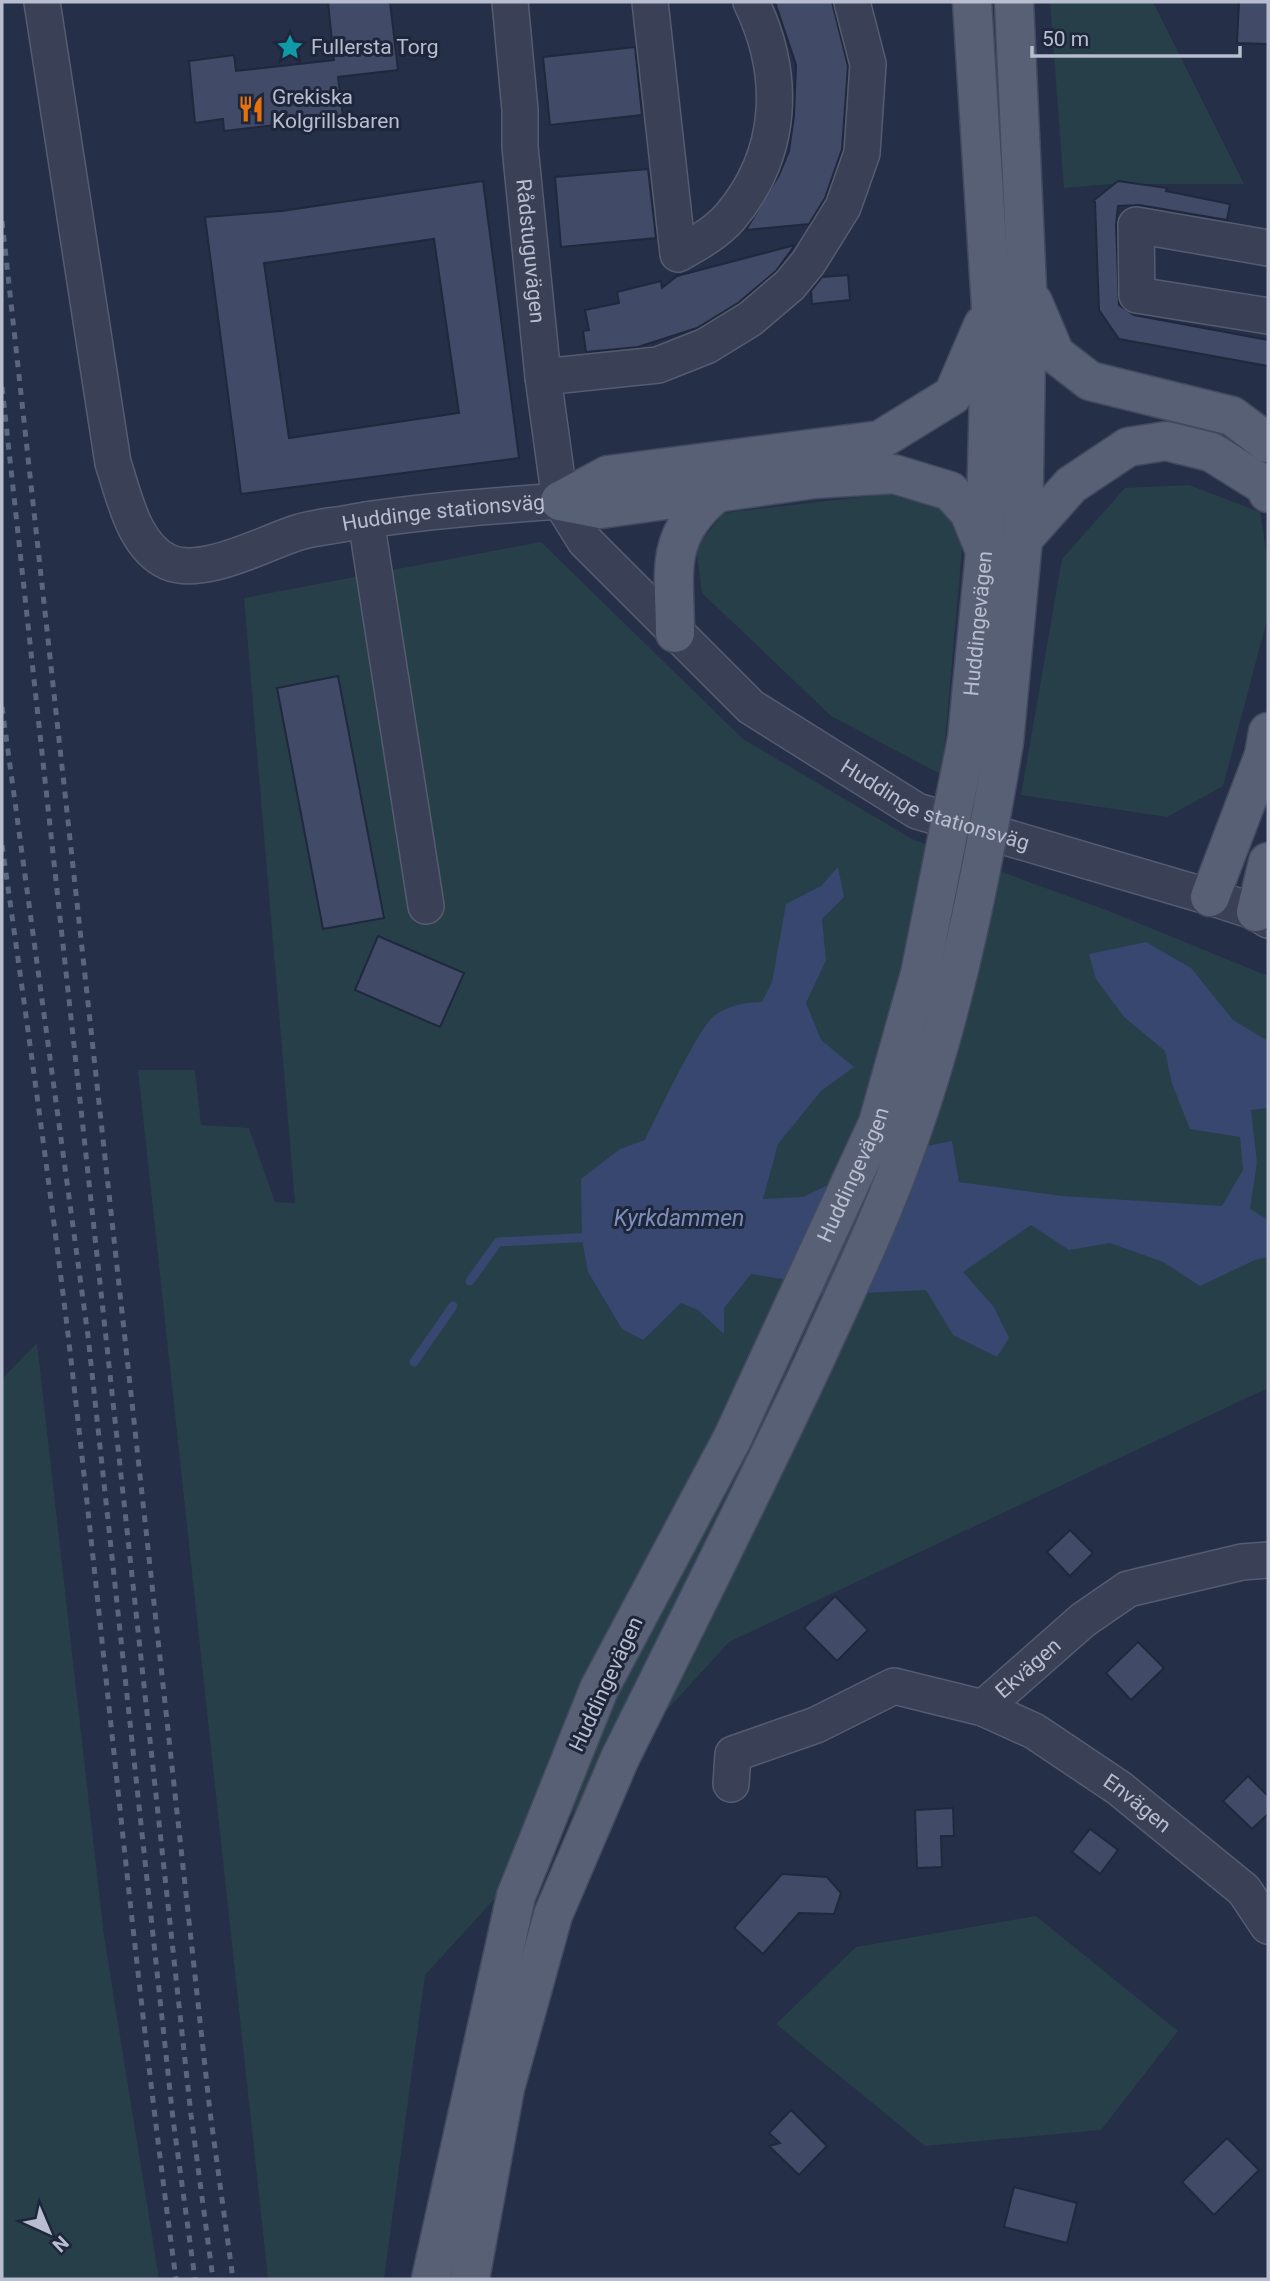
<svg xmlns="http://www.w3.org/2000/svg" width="1270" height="2281" font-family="Roboto,sans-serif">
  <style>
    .green { fill: #273f48 }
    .water { fill: #37476f }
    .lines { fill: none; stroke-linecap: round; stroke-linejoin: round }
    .stream { stroke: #37476f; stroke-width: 9 }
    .building { fill: #414b67; stroke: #20283d; stroke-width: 2; fill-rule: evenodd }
    .minor-casing { stroke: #555c70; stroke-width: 38 }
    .major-casing { stroke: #434a5f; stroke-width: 41 }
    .minor { stroke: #3a4156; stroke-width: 35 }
    .major { stroke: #586076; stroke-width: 38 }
    .rail { stroke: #5b657d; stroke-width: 5; stroke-dasharray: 7 7; stroke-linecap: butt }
    .major-bridge-casing { stroke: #434a5f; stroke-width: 41; stroke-linecap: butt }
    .major-bridge { stroke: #586076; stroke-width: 38 }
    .labels { text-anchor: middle; stroke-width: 6; stroke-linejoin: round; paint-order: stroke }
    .poi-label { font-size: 21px; fill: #b8bdcf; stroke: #1e263b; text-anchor: start }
    .street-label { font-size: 21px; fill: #b8bdcf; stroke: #1e263b }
    .water-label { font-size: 23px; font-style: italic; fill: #7c8eb9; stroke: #1e263b }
  </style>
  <rect width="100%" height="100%" fill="#252f47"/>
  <!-- green -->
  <g class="green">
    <path d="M 1050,2 L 1153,2 L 1244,184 L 1110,184 L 1064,188 Z"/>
    <path d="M 1189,485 L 1260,512 L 1268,563 L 1268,616 L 1223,786 L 1167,817 L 1021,795 L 1062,559 L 1125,488 Z"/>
    <path d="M 904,492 L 946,509 L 962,549 L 942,775 L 831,716 L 702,593 L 696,547 L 724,513 Z"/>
    <path d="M 541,542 L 743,739 L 914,840 L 1109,911 L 1268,976 L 1268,1388 L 729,1642 L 425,1975 L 384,2279 L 268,2279 L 138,1070 L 195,1070 L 201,1125 L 249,1128 L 275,1202 L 295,1203 L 244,598 Z"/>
    <path d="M 37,1343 L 104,1936 L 159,2279 L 2,2279 L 2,1379 Z"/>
    <path d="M 1036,1916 L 1178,2031 L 1101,2130 L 925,2146 L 776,2024 L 856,1947 Z"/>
  </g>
  <!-- water -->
  <path class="water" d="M 838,867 L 844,897 L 822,919 L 826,960 L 806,1003 L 821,1040 L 854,1067 L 821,1091 L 778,1144 L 763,1199 L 803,1197 L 896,1152 L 952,1141 L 959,1182 L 1062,1196 L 1222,1206 L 1243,1170 L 1240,1137 L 1190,1129 L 1172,1084 L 1165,1051 L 1124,1017 L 1096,979 L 1089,954 L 1146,942 L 1191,968 L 1233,1020 L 1268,1041 L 1268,1108 L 1251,1110 L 1257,1163 L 1250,1209 L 1268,1220 L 1268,1257 L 1255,1260 L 1200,1286 L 1163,1262 L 1110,1243 L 1069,1250 L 1031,1225 L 963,1272 L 994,1307 L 1009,1338 L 997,1357 L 953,1335 L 926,1290 L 862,1293 L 853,1326 L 842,1326 L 817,1285 L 751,1274 L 724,1308 L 724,1334 L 698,1310 L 681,1303 L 643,1340 L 622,1329 L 588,1272 L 582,1240 L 581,1179 L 620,1149 L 645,1140 C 656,1118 699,1026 715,1015 C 731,1005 744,1002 762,1002 L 772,982 L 786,904 L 821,886 Z"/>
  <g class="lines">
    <!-- stream -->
    <g class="stream">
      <path d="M 470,1281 L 498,1242 L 594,1237"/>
      <path d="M 414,1362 L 453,1306"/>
    </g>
  </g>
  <!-- building -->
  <g class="building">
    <path d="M 328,2 L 390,2 L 398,70 L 338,77 L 343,117 L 224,131 L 223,119 L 195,123 L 189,61 L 234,55 L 236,71 L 334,60 Z"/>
    <path d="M 775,2 L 832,2 L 848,66 L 842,149 L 825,198 L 809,224 L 746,230 L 779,175 L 789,151 L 794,116 L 796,65 Z"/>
    <path d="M 1239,2 L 1268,2 L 1268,44 L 1237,43 Z"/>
    <path d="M 635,47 L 642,115 L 550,125 L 543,57 Z"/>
    <path d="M 648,169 L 656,238 L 561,247 L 555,177 Z"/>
    <path d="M 483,181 L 519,458 L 241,494 L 205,217 L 282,211 ZM 434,239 L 459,413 L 289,438 L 264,263 Z"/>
    <path d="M 1118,181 L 1167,188 L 1166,191 L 1230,204 L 1227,220 L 1139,205 L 1118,206 L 1116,225 L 1119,305 L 1134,315 L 1268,340 L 1268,366 L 1119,339 L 1099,310 L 1095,202 L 1093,201 Z"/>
    <path d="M 795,245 L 776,271 L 738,303 L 697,328 L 638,347 L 586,352 L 583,331 L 589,330 L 585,310 L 619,303 L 617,292 L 661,281 L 662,288 L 677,276 Z"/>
    <path d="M 848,275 L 850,300 L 812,304 L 811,291 L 822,277 Z"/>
    <path d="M 338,676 L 384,918 L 323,929 L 277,688 Z"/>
    <path d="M 378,936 L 464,973 L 440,1027 L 355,990 Z"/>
    <path d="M 1070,1530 L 1093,1553 L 1070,1576 L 1047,1552 Z"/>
    <path d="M 835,1596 L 868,1630 L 837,1661 L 804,1628 Z"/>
    <path d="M 1138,1642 L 1164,1668 L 1131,1700 L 1106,1673 Z"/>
    <path d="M 1248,1776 L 1268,1796 L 1268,1814 L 1252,1829 L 1223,1801 Z"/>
    <path d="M 953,1808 L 954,1836 L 941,1836 L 942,1867 L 917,1868 L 915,1810 Z"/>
    <path d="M 1090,1829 L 1118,1850 L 1100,1874 L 1072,1852 Z"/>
    <path d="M 782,1874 L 827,1877 L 841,1893 L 834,1914 L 799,1913 L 763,1954 L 734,1928 Z"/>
    <path d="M 791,2110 L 827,2146 L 799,2175 L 769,2146 L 780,2143 L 769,2133 Z"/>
    <path d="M 1227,2138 L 1259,2170 L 1214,2215 L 1182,2182 Z"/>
    <path d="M 1014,2187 L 1077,2203 L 1067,2243 L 1004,2227 Z"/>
  </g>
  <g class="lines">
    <!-- minor casing -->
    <g class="minor-casing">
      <g id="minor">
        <path id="s1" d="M 42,2 L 113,463 C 124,495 133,546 168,562 C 202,577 263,544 296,533 C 314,527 335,526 354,522 C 422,511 491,506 560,501"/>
        <path id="s2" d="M 510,2 L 520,110 L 520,147 L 543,377 L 560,501 L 585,541 L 751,707 L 917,811 L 1210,897 L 1256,912 L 1268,920"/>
        <path d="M 650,2 L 678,254 C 696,244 716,233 730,217 C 784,153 786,74 751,2"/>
        <path d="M 1268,248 L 1136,225 L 1137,295 L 1268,316"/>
        <path d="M 543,377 L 658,365 L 706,346 L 750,319 L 790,285 L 808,263 L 843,207 L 862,153 L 868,64 L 852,2"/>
        <path d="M 366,520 L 426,906"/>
        <path id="s3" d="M 983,1708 L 1034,1731 L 1119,1788 L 1244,1890 L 1268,1926"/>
        <path id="s4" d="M 731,1784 L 733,1754 L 816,1725 L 894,1686 L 983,1708 L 1083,1620 L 1128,1589 L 1242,1562 L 1268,1560"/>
      </g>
    </g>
    <!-- major casing -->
    <g class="major-casing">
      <g id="major">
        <path d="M 1033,302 L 1055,354 L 1090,381 L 1232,416 L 1268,443"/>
        <path d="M 560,501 L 608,475 L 880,440 L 953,395 L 983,325"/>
        <path d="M 560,501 L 601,509 L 814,479 L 894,474 L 950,491 L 969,512 L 983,546"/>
        <path d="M 1023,539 L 1071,485 L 1128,447 L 1166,441 L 1211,452 L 1264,485 L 1268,493"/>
        <path d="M 675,633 C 675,573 663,538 714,495"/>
        <path id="s5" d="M 967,739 L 985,552 L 991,307 L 972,2"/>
        <path d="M 1004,742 L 1023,539 L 1027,288 L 1014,2"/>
        <path d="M 1210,897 L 1264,755 L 1268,732"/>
        <path d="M 1256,912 L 1268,862"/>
        <path d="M 431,2279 L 516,1896 L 599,1689"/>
        <path d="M 470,2279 L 505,2088 L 553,1915 L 620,1758"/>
      </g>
    </g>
    <!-- minor -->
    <use href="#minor" class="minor"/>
    <!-- major -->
    <use href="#major" class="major"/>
    <!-- rail -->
    <g class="rail">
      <path d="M 2,221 L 210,2112 L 233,2279"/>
      <path d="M 2,387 L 191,2115 L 213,2279"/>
      <path d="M 2,707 L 88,1336 L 173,2119 L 195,2279"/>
      <path d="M 2,845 C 25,1008 48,1171 68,1334 C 105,1649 133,1965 176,2279"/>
    </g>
    <!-- major-bridge casing -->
    <g class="major-bridge-casing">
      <g id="major-bridge">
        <path id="s6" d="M 599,1689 L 732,1439 L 878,1123 L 920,974 L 967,739"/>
        <path d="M 620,1758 C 685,1627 751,1496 813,1364 C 848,1287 885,1211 912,1131 C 956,1005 982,873 1004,742"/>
      </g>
    </g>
    <!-- major-bridge -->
    <use href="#major-bridge" class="major-bridge"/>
  </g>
  <!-- icons -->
  <defs>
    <g id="sight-bare" transform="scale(2.1)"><path d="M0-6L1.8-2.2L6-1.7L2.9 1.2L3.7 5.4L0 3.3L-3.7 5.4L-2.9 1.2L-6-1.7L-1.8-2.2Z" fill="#0f9aa8" stroke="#1e263b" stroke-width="2.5" paint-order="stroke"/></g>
    <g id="restaurant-bare" transform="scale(2.1)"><path d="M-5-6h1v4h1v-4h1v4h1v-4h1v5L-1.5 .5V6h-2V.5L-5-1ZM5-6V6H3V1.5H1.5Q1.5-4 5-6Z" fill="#e8710a" stroke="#1e263b" stroke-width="2.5" paint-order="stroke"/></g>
  </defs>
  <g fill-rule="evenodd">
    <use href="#sight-bare" x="290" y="47"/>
    <use href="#restaurant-bare" x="251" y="109"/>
  </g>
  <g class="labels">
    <!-- poi labels -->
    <g class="poi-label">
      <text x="311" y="54">Fullersta Torg</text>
      <text x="272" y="104">Grekiska<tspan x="272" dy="24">Kolgrillsbaren</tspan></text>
    </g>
    <!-- street labels -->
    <g class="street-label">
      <text dy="7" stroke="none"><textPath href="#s2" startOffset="250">Rådstuguvägen</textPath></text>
      <text dy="7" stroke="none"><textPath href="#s1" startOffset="866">Huddinge stationsväg</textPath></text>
      <text dy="7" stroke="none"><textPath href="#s5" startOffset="116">Huddingevägen</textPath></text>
      <text dy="7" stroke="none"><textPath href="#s2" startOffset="994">Huddinge stationsväg</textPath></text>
      <text dy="7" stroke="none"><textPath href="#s6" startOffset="574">Huddingevägen</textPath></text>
      <text dy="7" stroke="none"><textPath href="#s4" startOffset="357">Ekvägen</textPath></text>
      <text transform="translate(606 1684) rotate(-65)" y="7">Huddingevägen</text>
      <text dy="7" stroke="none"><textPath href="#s3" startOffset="182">Envägen</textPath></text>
    </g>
    <!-- water labels -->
    <g class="water-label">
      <text x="679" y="1226">Kyrkdammen</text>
    </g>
  </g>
  <!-- border -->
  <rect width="1270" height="2281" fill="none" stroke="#b8bdcf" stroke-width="7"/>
  <!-- north arrow -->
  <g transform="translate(49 2232) rotate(136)" stroke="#1e263b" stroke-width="5" paint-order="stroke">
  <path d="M0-5L12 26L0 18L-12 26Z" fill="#b8bdcf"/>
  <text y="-10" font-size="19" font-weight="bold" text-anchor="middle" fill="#b8bdcf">N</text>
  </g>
  <!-- scale -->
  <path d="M1032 46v10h208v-10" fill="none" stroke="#b8bdcf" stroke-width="3.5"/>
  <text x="1042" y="46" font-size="21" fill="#b8bdcf" stroke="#1e263b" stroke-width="5" paint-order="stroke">50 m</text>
</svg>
